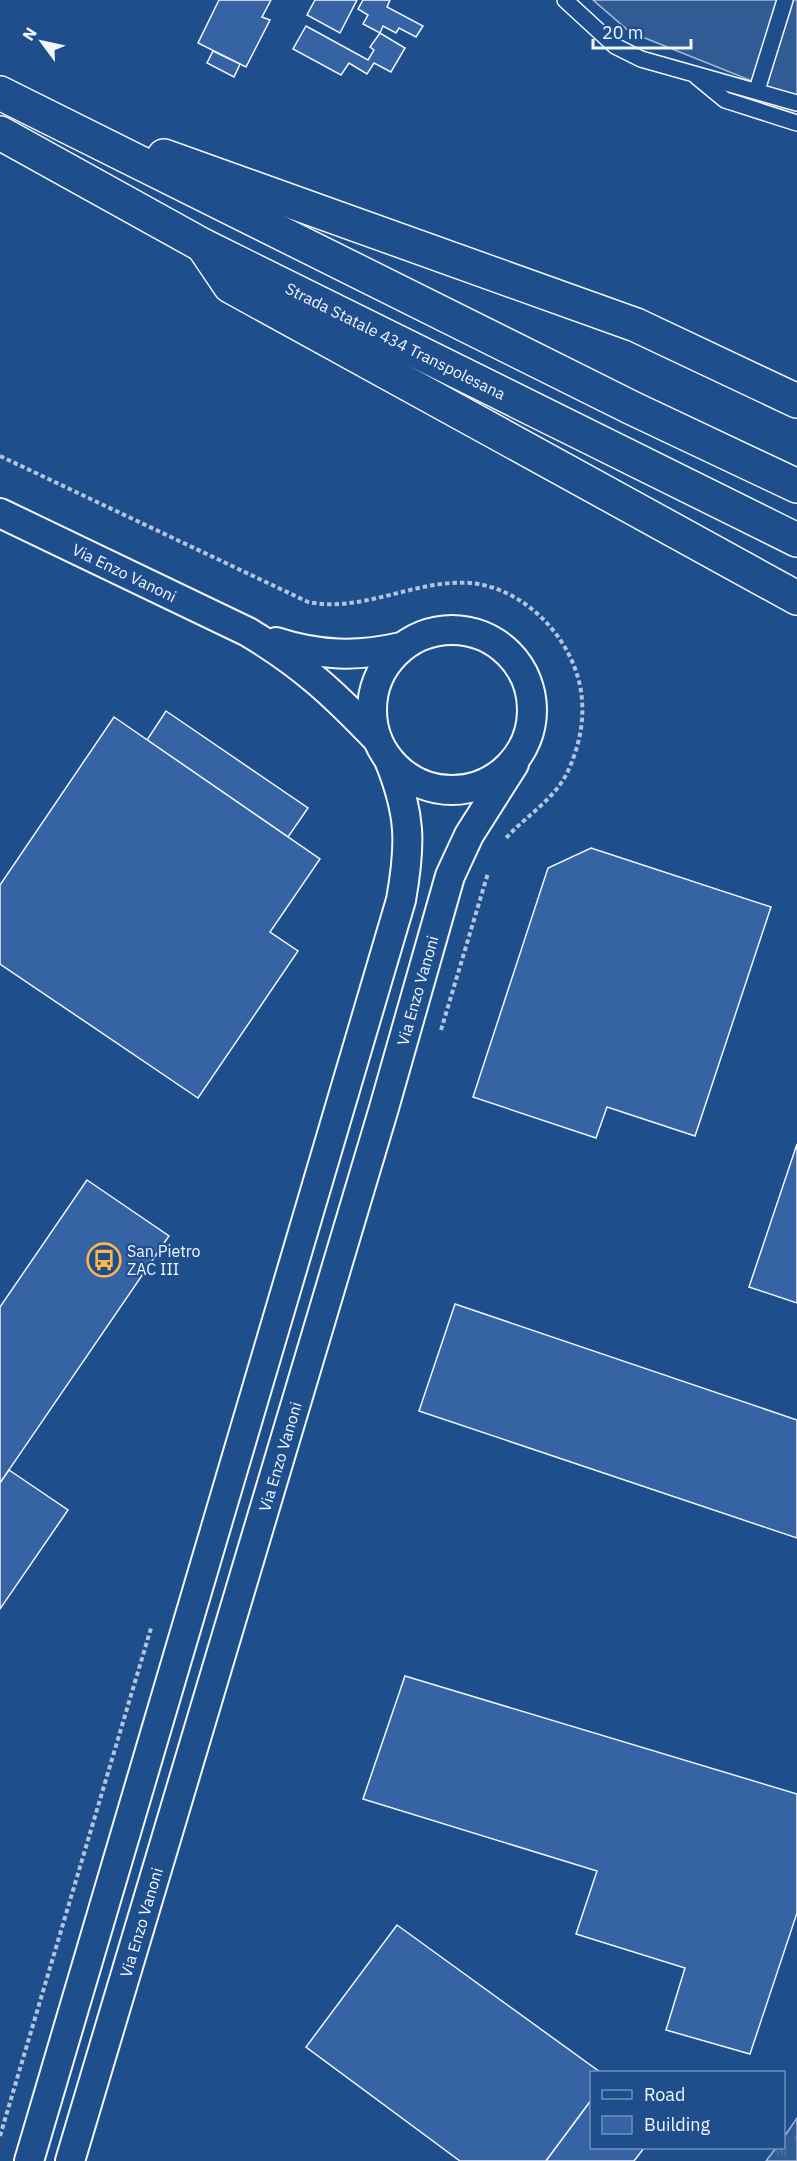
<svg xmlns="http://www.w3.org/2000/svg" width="797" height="2161" font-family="'IBM Plex Sans',sans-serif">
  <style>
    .grass { fill: url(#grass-tufts); stroke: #a8bbd7; stroke-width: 1.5 }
    .built { fill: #305b95; stroke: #a8bbd7; stroke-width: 1.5 }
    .building { fill: #3563a3; stroke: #f2f6ff; stroke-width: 1.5 }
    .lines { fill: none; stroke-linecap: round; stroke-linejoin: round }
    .lane-casing { stroke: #f2f6ff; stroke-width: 18 }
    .street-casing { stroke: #f2f6ff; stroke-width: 32 }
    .highway-casing { stroke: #f2f6ff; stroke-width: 36 }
    .path { stroke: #b3c4dc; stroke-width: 4; stroke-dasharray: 4.5 3; stroke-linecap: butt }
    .lane { stroke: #1f4e8c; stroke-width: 15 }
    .street { stroke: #1f4e8c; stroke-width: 28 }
    .highway { stroke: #1f4e8c; stroke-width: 33 }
    .labels { text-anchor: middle; stroke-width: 4.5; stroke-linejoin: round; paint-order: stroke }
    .street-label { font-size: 16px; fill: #f2f6ff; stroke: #1f4e8c }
    .poi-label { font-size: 16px; fill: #f2f6ff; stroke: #1f4e8c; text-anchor: start }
  </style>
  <defs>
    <pattern id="grass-tufts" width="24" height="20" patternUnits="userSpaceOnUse" patternTransform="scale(1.5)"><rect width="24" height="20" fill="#305b95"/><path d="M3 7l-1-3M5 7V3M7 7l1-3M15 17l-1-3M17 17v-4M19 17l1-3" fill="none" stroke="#4e73a5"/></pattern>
  </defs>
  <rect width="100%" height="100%" fill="#1f4e8c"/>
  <!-- grass -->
  <path class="grass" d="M 797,2118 L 797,2161 L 766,2161 L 776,2148 L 784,2148 L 784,2137 Z"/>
  <!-- built -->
  <path class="built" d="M 593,0 L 797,0 L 797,99 L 630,32 Z"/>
  <!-- building -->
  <g class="building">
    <path d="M 219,0 L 271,0 L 262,17 L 270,20 L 246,67 L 198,43 Z"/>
    <path d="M 315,0 L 357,0 L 340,33 L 307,15 Z"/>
    <path d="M 363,0 L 390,0 L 387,7 L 423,26 L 416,37 L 399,28 L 396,33 L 383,26 L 380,33 L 363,24 L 368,15 L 358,9 Z"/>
    <path d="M 306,26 L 368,60 L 374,50 L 370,47 L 380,33 L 405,48 L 391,72 L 374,63 L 367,74 L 349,63 L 341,75 L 293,49 Z"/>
    <path d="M 213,51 L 240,64 L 234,77 L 207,63 Z"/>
    <path d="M 166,711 L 308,808 L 288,837 L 147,740 Z"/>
    <path d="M 114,717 L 320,859 L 270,932 L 298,951 L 198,1098 L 0,964 L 0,885 Z"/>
    <path d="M 591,848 L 771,907 L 695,1136 L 607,1107 L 596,1138 L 473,1097 L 548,868 Z"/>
    <path d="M 797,1144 L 797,1303 L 749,1287 Z"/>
    <path d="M 87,1180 L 169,1236 L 0,1483 L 0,1307 Z"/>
    <path d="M 455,1304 L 797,1420 L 797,1538 L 419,1411 Z"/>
    <path d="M 9,1470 L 68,1510 L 0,1609 L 0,1483 Z"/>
    <path d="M 405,1676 L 797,1794 L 797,1913 L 750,2054 L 666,2030 L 685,1968 L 576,1934 L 597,1871 L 363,1799 Z"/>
    <path d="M 397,1925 L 600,2072 L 592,2072 L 592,2099 L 546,2161 L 460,2161 L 306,2047 Z"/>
    <path d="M 592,2099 L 592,2148 L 644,2148 L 634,2161 L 546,2161 Z"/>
  </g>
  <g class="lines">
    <!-- lane casing -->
    <g class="lane-casing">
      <g id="lane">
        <path d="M 565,0 L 615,46 L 641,59 L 797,103"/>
        <path d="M 697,77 L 725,100 L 797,123"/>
        <path d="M 757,90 L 785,0"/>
      </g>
    </g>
    <!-- street casing -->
    <g class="street-casing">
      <g id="street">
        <path id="s1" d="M 0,513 L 248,632 C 303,665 334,694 377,739"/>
        <circle cx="452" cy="710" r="80"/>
        <path d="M 276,642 C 319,656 358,657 401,647"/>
        <path d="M 29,2161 L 401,900 C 411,844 411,814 389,760"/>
        <path id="s2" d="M 70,2161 L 384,1108 L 450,876 L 469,835 L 514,764"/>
      </g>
    </g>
    <!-- highway casing -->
    <g class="highway-casing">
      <g id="highway">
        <path d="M 0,93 L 632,408 L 797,486"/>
        <path id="s3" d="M 0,133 L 202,245 L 797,540"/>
        <path d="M 164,156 L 636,325 L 797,401"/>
        <path d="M 203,246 L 230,286 L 797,598"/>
      </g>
    </g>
    <!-- path -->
    <g class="path">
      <path d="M 0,456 L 308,602 C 364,613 415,579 470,583 C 528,588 578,644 582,700 C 584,725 578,749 568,771 C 555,799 527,815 506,838"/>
      <path d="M 441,1030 L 488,873"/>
      <path d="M 0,2136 L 151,1628"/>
    </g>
    <!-- lane -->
    <use href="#lane" class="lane"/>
    <!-- street -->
    <use href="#street" class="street"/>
    <!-- highway -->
    <use href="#highway" class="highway"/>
  </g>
  <!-- icons -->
  <defs>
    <g id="bus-ring" transform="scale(1.725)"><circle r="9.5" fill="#1f4e8c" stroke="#ffb74d" stroke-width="1.5"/><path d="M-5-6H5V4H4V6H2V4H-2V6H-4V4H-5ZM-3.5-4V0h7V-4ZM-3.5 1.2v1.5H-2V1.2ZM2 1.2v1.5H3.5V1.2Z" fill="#ffb74d"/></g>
  </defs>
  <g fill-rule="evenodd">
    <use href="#bus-ring" x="104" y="1260"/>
  </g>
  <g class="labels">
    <!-- street labels -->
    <g class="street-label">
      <text dy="6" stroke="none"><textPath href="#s3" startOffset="447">Strada Statale 434 Transpolesana</textPath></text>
      <text dy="6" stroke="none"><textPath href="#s1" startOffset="138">Via Enzo Vanoni</textPath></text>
      <text dy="6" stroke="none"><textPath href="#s2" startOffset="1221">Via Enzo Vanoni</textPath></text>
      <text dy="6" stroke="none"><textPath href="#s2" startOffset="735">Via Enzo Vanoni</textPath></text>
      <text dy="6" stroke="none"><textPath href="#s2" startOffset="249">Via Enzo Vanoni</textPath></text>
    </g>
    <!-- poi labels -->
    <g class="poi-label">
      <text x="127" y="1257">San Pietro<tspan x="127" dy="18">ZAC III</tspan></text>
    </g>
  </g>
  <!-- legend -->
  <rect x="590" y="2071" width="195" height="78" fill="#1f4e8c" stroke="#7391ba" stroke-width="1.5"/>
  <rect x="602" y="2090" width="30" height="9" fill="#1f4e8c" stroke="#7391ba" stroke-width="1.5"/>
  <text x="644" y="2101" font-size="18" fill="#f2f6ff">Road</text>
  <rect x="602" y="2116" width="30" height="18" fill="#3563a3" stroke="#7391ba" stroke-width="1.5"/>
  <text x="644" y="2131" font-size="18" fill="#f2f6ff">Building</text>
  <!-- north arrow -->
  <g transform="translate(42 42) rotate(303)" stroke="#1f4e8c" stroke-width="4.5" paint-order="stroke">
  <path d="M0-4.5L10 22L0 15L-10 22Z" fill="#f2f6ff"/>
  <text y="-9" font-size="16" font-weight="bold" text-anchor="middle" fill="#f2f6ff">N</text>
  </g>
  <!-- scale -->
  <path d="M593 39v9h98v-9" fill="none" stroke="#f2f6ff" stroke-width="3"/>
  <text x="602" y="39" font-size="18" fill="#f2f6ff" stroke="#1f4e8c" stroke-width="4.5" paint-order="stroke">20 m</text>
</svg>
